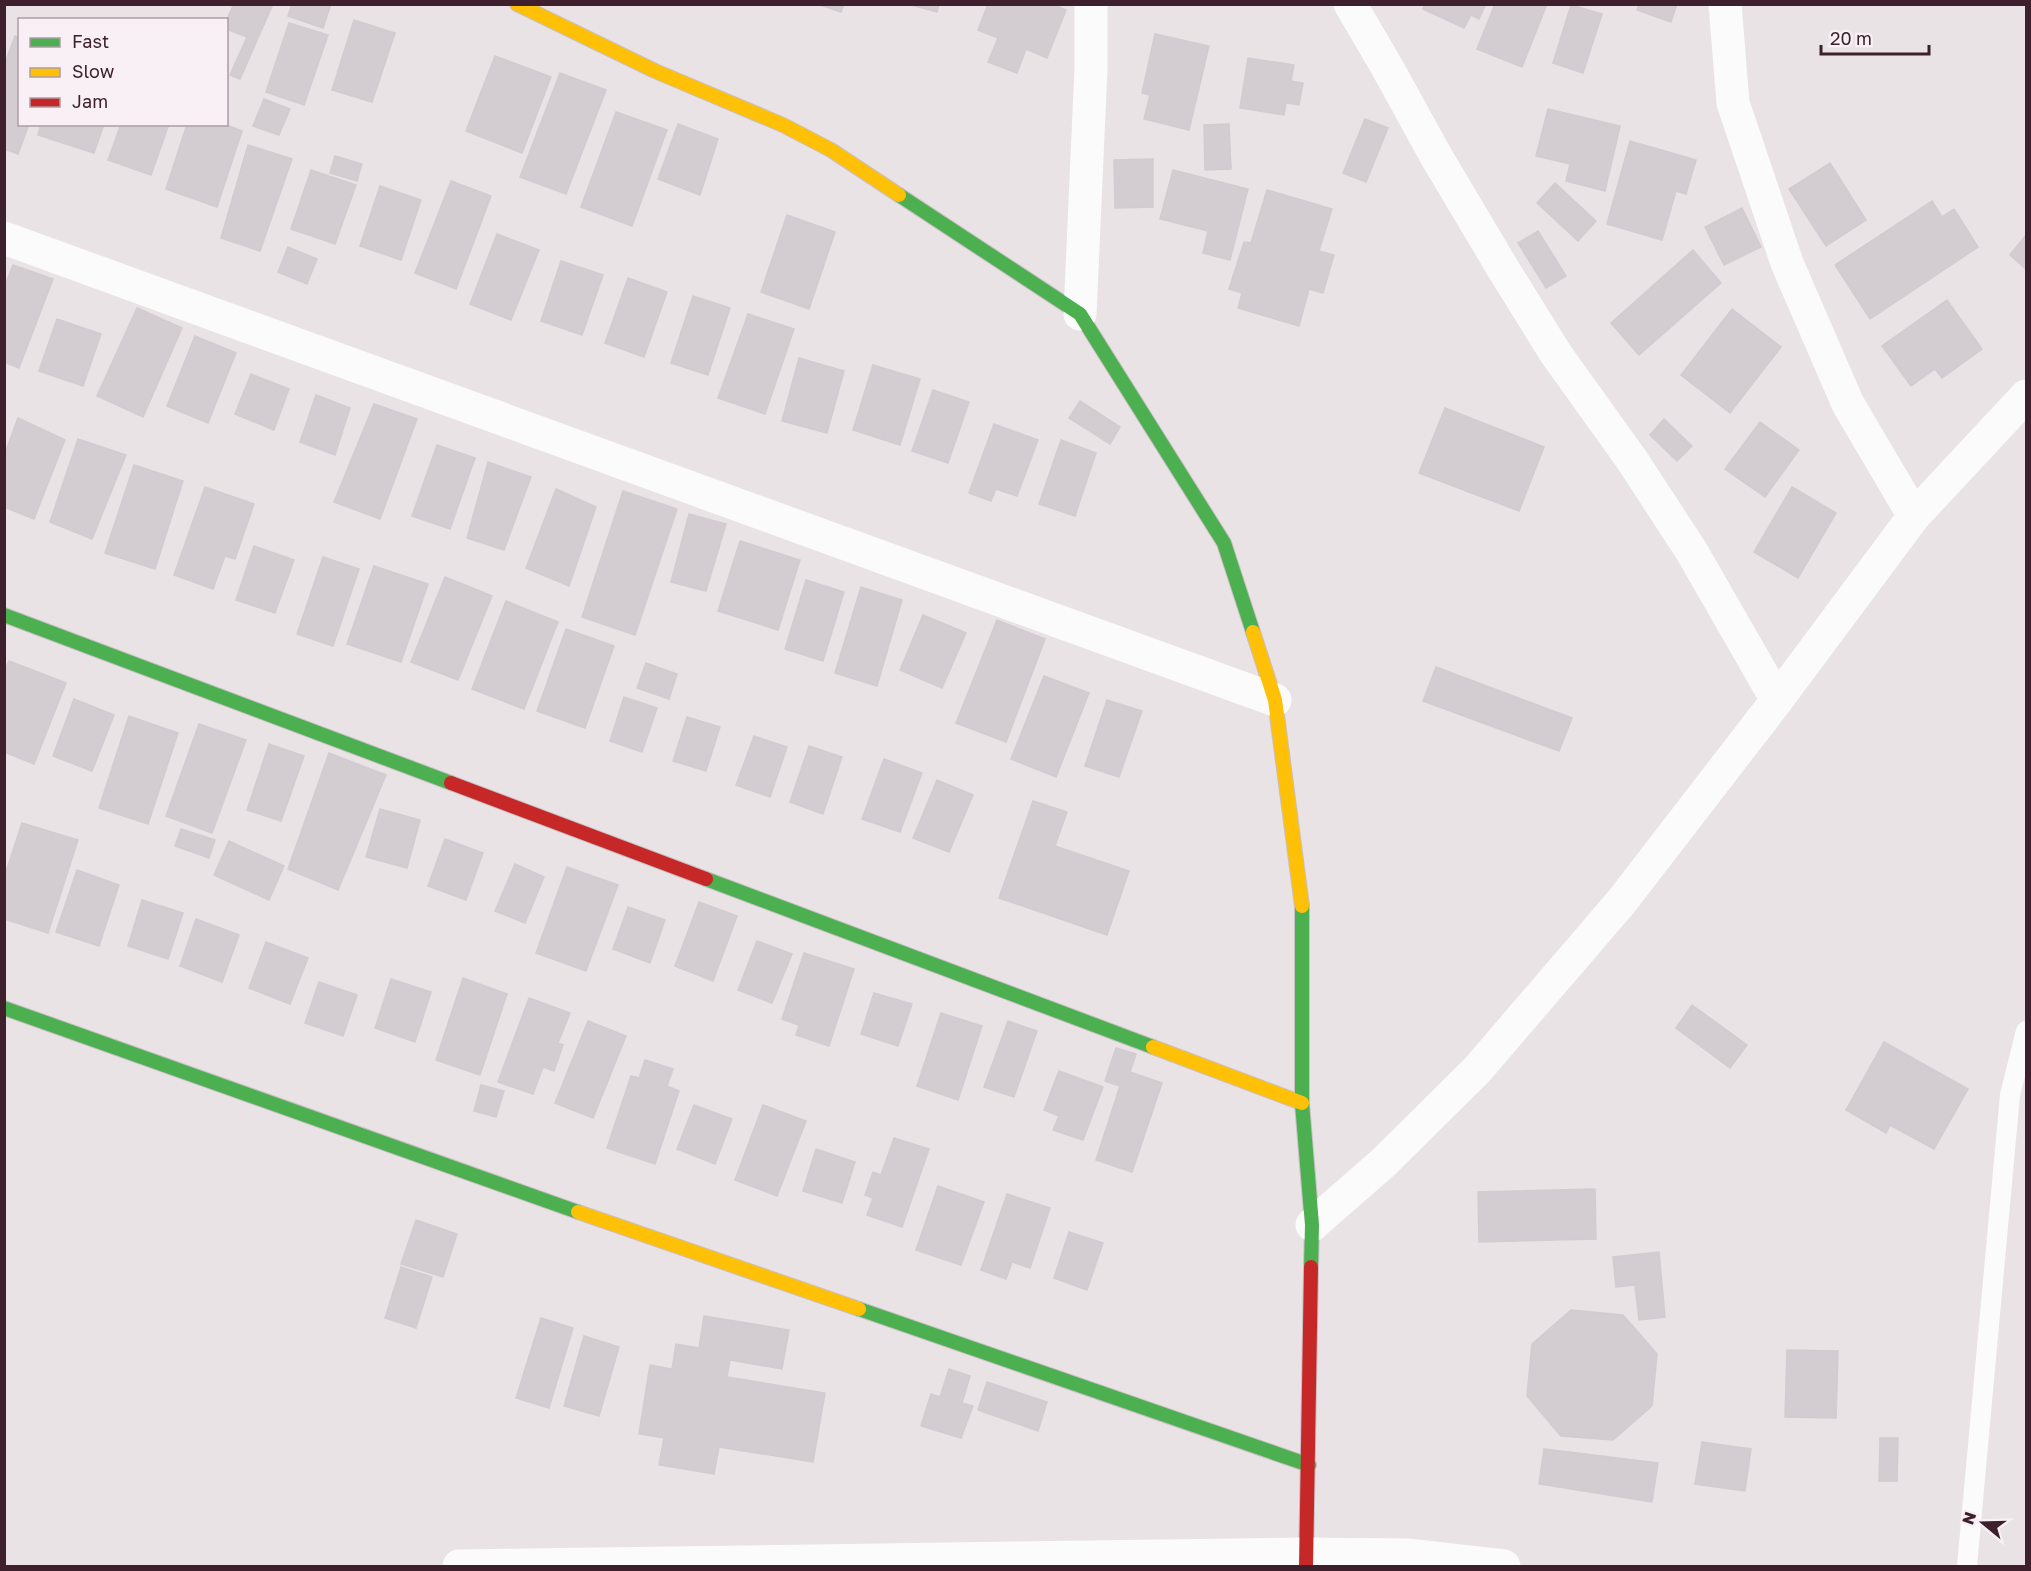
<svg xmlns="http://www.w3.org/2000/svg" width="2031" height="1571" font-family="'Golos Text',sans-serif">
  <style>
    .building { fill: #d3ccd0; stroke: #d2cbcf; stroke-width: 1.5 }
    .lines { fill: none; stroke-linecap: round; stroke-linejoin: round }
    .fast-casing { stroke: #c9bfc4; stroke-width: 16 }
    .slow-casing { stroke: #c9bfc4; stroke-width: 16 }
    .jam-casing { stroke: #c9bfc4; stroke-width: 16 }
    .lane { stroke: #fcfbfb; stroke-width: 20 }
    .street { stroke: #fcfbfb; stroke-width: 33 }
    .fast { stroke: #4caf50; stroke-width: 14 }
    .slow { stroke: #ffc107; stroke-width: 14 }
    .jam { stroke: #c62828; stroke-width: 14 }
  </style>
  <rect width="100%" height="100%" fill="#e9e3e6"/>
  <!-- building -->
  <g class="building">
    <path d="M 234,4 L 273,4 L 240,79 L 230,75 L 247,37 L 226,29 L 226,21 Z"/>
    <path d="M 292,4 L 331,4 L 323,28 L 288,16 Z"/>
    <path d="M 817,4 L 844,4 L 841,12 Z"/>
    <path d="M 908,4 L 939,4 L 937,12 Z"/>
    <path d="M 988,4 L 1051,4 L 1066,10 L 1047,58 L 1026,49 L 1017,73 L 988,62 L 998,38 L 978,30 Z"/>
    <path d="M 1425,4 L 1486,4 L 1479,19 L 1471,15 L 1464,28 L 1423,9 Z"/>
    <path d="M 1495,4 L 1547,4 L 1522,67 L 1477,49 Z"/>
    <path d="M 1639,4 L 1677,4 L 1671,22 L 1637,10 Z"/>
    <path d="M 1571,5 L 1602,14 L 1583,73 L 1553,63 Z"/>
    <path d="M 354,20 L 395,33 L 372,102 L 332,90 Z"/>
    <path d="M 289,23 L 328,35 L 304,105 L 266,92 Z"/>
    <path d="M 1155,34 L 1209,46 L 1189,130 L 1144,119 L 1150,95 L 1142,93 Z"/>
    <path d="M 15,36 L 20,38 L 20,124 L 29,124 L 18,154 L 4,149 L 4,66 Z"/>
    <path d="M 495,56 L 551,77 L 522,153 L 466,131 Z"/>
    <path d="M 1248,58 L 1294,65 L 1291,81 L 1303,83 L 1299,105 L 1286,103 L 1284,115 L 1240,108 Z"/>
    <path d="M 560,73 L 606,90 L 566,194 L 520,177 Z"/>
    <path d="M 264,99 L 290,109 L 279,135 L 253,126 Z"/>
    <path d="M 1548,109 L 1620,126 L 1605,191 L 1566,181 L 1570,164 L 1536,156 Z"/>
    <path d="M 616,112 L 667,130 L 632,226 L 581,207 Z"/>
    <path d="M 1365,119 L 1388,128 L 1366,182 L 1343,173 Z"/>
    <path d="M 41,124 L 104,124 L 94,153 L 38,135 Z"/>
    <path d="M 121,124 L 169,124 L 151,175 L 108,160 Z"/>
    <path d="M 187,124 L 224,124 L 242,131 L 217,207 L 166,189 Z"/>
    <path d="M 678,124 L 718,139 L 700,195 L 658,179 Z"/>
    <path d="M 1229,124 L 1231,169 L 1205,170 L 1204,125 Z"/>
    <path d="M 1630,141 L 1696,160 L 1686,194 L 1676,191 L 1662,240 L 1607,224 Z"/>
    <path d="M 248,145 L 292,159 L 260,251 L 221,238 Z"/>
    <path d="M 335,156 L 362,164 L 357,181 L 330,173 Z"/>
    <path d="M 1153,159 L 1153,207 L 1115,208 L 1114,160 Z"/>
    <path d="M 1830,163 L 1866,220 L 1826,246 L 1789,189 Z"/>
    <path d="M 311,170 L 356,185 L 335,244 L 291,229 Z"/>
    <path d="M 1173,170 L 1248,189 L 1230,260 L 1203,253 L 1208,231 L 1160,219 Z"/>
    <path d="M 451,181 L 491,196 L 456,289 L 415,273 Z"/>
    <path d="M 1555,183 L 1596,221 L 1578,241 L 1537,203 Z"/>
    <path d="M 380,186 L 421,200 L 401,260 L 360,246 Z"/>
    <path d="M 1267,190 L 1332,209 L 1319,251 L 1334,255 L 1323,293 L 1309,289 L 1299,326 L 1238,308 L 1242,293 L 1229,289 L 1244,242 L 1251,243 Z"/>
    <path d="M 1932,201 L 1942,217 L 1954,209 L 1978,247 L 1870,319 L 1835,265 Z"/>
    <path d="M 1742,208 L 1761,247 L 1724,265 L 1705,227 Z"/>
    <path d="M 787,215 L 835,232 L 809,309 L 761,292 Z"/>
    <path d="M 1538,231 L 1566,276 L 1546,288 L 1518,243 Z"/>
    <path d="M 497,234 L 539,250 L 511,320 L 470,304 Z"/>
    <path d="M 2026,235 L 2026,269 L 2010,255 Z"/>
    <path d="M 288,247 L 317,259 L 307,284 L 278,272 Z"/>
    <path d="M 1693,250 L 1721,283 L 1639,355 L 1611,323 Z"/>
    <path d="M 561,261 L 603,275 L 582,335 L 541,321 Z"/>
    <path d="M 13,265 L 53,279 L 19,368 L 4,362 L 4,288 Z"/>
    <path d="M 628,278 L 667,292 L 644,357 L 605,343 Z"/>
    <path d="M 693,296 L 730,308 L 708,375 L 671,363 Z"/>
    <path d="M 1947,300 L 1982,349 L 1942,378 L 1935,369 L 1911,386 L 1882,346 Z"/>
    <path d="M 137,308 L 182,328 L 143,417 L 97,396 Z"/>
    <path d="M 1732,309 L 1781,347 L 1730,413 L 1681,375 Z"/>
    <path d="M 748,314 L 794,329 L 765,414 L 718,398 Z"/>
    <path d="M 57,319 L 101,334 L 83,386 L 39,371 Z"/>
    <path d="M 195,336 L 236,353 L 208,423 L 167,406 Z"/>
    <path d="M 799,358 L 844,371 L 827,433 L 782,421 Z"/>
    <path d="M 873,365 L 920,379 L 900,445 L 853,430 Z"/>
    <path d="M 251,374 L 289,389 L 274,430 L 235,414 Z"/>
    <path d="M 933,390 L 969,402 L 948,463 L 912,451 Z"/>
    <path d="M 316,395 L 350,408 L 335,455 L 300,442 Z"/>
    <path d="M 1080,401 L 1120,427 L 1110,444 L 1069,418 Z"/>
    <path d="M 374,404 L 417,419 L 380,519 L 334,502 Z"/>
    <path d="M 1445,408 L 1544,447 L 1519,511 L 1419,473 Z"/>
    <path d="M 18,418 L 65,440 L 34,519 L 4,507 L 4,456 Z"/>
    <path d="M 1664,419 L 1692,446 L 1677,461 L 1650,435 Z"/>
    <path d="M 1760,422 L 1799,450 L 1765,497 L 1725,469 Z"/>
    <path d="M 994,424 L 1038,440 L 1017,496 L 996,489 L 991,501 L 969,493 Z"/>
    <path d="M 78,439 L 126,455 L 92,539 L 50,522 Z"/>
    <path d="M 1061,440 L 1096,453 L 1075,516 L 1039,504 Z"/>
    <path d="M 437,445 L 475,458 L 450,529 L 412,516 Z"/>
    <path d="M 488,462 L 531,477 L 504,550 L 467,538 Z"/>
    <path d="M 134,465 L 183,481 L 155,569 L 105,553 Z"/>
    <path d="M 205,487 L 254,504 L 235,559 L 225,556 L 213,589 L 174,575 Z"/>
    <path d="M 1792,487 L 1836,513 L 1798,578 L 1754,552 Z"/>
    <path d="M 556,489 L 596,507 L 569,586 L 526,568 Z"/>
    <path d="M 623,491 L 677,509 L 635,635 L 582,617 Z"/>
    <path d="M 689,514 L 726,524 L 706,591 L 671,582 Z"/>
    <path d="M 740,541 L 800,560 L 778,630 L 718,611 Z"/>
    <path d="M 254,546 L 294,560 L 275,613 L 236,600 Z"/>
    <path d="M 323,557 L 359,569 L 333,646 L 297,634 Z"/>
    <path d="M 374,566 L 428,584 L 401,662 L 347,644 Z"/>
    <path d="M 445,577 L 492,596 L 458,680 L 411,662 Z"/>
    <path d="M 806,580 L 844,592 L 823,661 L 785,649 Z"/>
    <path d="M 861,587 L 902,600 L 877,686 L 835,673 Z"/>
    <path d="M 506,601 L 558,622 L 524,709 L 472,689 Z"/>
    <path d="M 923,615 L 966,633 L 942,688 L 900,670 Z"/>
    <path d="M 997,620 L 1045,639 L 1006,742 L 956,723 Z"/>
    <path d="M 566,629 L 614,646 L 585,728 L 537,711 Z"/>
    <path d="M 9,661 L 66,683 L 34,764 L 4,752 L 4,672 Z"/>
    <path d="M 646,663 L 677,674 L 669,699 L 637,688 Z"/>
    <path d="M 1436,667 L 1572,718 L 1559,751 L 1423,701 Z"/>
    <path d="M 1044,676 L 1089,693 L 1056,777 L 1011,759 Z"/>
    <path d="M 624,697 L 657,708 L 642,752 L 610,741 Z"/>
    <path d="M 74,699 L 114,715 L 92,771 L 53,756 Z"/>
    <path d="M 1107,700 L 1142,711 L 1119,777 L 1085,766 Z"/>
    <path d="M 129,716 L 178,733 L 148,824 L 99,808 Z"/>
    <path d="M 687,717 L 720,727 L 706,771 L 673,761 Z"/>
    <path d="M 199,724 L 246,740 L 212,833 L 166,816 Z"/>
    <path d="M 754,736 L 787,747 L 770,797 L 736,785 Z"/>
    <path d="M 269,744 L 304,756 L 281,821 L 247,810 Z"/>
    <path d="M 809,746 L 842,757 L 823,814 L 790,802 Z"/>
    <path d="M 329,753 L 386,775 L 338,890 L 288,869 Z"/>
    <path d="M 884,759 L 922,773 L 900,832 L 862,819 Z"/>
    <path d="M 937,780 L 973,795 L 949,852 L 913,838 Z"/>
    <path d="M 1033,801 L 1067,812 L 1055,846 L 1129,871 L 1107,935 L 999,898 Z"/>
    <path d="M 380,809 L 420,820 L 407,868 L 366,857 Z"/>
    <path d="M 22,823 L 78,840 L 48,933 L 4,919 L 4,878 Z"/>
    <path d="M 181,829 L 215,840 L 209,858 L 175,846 Z"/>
    <path d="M 445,839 L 483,853 L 466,900 L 428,886 Z"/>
    <path d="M 229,841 L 284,866 L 269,900 L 214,875 Z"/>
    <path d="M 515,864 L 544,877 L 525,923 L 495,911 Z"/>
    <path d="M 567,867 L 618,885 L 586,971 L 536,953 Z"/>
    <path d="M 77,870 L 119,885 L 99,946 L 56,932 Z"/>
    <path d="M 142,900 L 183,913 L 168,959 L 128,946 Z"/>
    <path d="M 699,902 L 737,916 L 713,981 L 675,966 Z"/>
    <path d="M 628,907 L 665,920 L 650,963 L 613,949 Z"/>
    <path d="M 196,919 L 239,935 L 222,982 L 180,966 Z"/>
    <path d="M 757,941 L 792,954 L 772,1003 L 738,990 Z"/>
    <path d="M 266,942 L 308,958 L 290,1004 L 249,988 Z"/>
    <path d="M 804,953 L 854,969 L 829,1046 L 796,1035 L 799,1025 L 782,1019 Z"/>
    <path d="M 463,978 L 507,994 L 480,1075 L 436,1060 Z"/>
    <path d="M 391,979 L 431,992 L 415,1042 L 375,1028 Z"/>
    <path d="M 319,982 L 357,995 L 343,1036 L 305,1023 Z"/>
    <path d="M 874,993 L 912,1004 L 898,1046 L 861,1034 Z"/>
    <path d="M 529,998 L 570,1013 L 558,1043 L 563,1045 L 554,1071 L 543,1067 L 533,1094 L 498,1082 Z"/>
    <path d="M 1692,1005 L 1747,1045 L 1730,1068 L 1676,1028 Z"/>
    <path d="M 941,1013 L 982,1026 L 958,1100 L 917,1086 Z"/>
    <path d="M 588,1021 L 626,1036 L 593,1118 L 555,1103 Z"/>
    <path d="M 1008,1021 L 1037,1031 L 1014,1097 L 984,1087 Z"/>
    <path d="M 1884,1042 L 1968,1089 L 1934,1149 L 1890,1125 L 1886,1133 L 1846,1110 Z"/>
    <path d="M 1116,1048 L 1136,1054 L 1130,1072 L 1162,1083 L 1132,1172 L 1096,1160 L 1120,1086 L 1105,1081 Z"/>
    <path d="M 645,1060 L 673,1069 L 667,1086 L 679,1091 L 655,1164 L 607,1148 L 631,1076 L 639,1078 Z"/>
    <path d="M 1059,1071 L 1103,1087 L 1083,1140 L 1053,1130 L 1059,1116 L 1044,1110 Z"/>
    <path d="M 481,1085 L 504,1091 L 496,1117 L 474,1111 Z"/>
    <path d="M 694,1105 L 732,1119 L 715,1164 L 677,1149 Z"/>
    <path d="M 763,1105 L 806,1121 L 777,1196 L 735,1180 Z"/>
    <path d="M 894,1138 L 929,1149 L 902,1227 L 867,1215 L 873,1198 L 865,1195 L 873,1172 L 881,1175 Z"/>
    <path d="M 816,1149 L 855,1162 L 842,1203 L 803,1191 Z"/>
    <path d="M 938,1186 L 984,1202 L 961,1265 L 916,1250 Z"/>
    <path d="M 1595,1189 L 1596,1239 L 1479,1242 L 1478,1192 Z"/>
    <path d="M 1007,1194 L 1050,1208 L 1030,1268 L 1012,1262 L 1006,1279 L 981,1270 Z"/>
    <path d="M 416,1220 L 457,1234 L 443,1277 L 401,1264 Z"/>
    <path d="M 1069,1232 L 1103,1243 L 1087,1290 L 1054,1278 Z"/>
    <path d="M 1659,1252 L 1665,1317 L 1639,1320 L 1635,1285 L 1616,1287 L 1613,1257 Z"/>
    <path d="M 401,1267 L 432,1277 L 416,1328 L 385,1318 Z"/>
    <path d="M 1571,1310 L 1623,1315 L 1657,1354 L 1652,1406 L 1613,1440 L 1561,1436 L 1527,1396 L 1532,1344 Z"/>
    <path d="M 704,1316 L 789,1330 L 782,1369 L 730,1360 L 727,1377 L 825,1393 L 813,1462 L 719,1447 L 714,1474 L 659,1465 L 664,1438 L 639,1434 L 650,1365 L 672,1369 L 676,1344 L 699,1348 Z"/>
    <path d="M 541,1318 L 573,1328 L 549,1408 L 516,1398 Z"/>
    <path d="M 584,1336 L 619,1347 L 599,1416 L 564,1406 Z"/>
    <path d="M 1787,1350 L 1838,1351 L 1836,1418 L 1785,1417 Z"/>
    <path d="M 949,1369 L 970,1376 L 962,1403 L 973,1406 L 961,1438 L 921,1426 L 931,1394 L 940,1397 Z"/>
    <path d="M 987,1382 L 1047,1402 L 1038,1431 L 978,1410 Z"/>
    <path d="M 1880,1438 L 1898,1438 L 1897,1481 L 1879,1481 Z"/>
    <path d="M 1702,1442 L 1751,1449 L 1745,1491 L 1695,1484 Z"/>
    <path d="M 1544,1449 L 1658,1463 L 1652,1502 L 1539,1484 Z"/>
  </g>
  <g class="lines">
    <!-- fast casing -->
    <g class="fast-casing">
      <g id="fast">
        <path d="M 899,195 L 1080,314 L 1224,543 L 1253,632"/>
        <path d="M 4,615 L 451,783"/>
        <path d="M 706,879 L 1153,1047"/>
        <path d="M 1302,906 L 1302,1103 L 1312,1225 L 1311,1267"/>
        <path d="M 4,1008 L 578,1212"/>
        <path d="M 859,1309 L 1309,1465"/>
      </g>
    </g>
    <!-- slow casing -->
    <g class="slow-casing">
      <g id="slow">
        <path d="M 517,4 L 655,71 L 783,125 L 831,150 L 899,195"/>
        <path d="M 1253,632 L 1275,700 L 1302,906"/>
        <path d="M 1153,1047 L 1302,1103"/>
        <path d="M 578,1212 L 859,1309"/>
      </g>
    </g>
    <!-- jam casing -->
    <g class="jam-casing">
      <g id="jam">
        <path d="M 451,783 L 706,879"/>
        <path d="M 1306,1566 L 1311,1267"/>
      </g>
    </g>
    <!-- lane -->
    <path class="lane" d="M 1967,1566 L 2010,1095 L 2026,1031"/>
    <!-- street -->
    <g class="street">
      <path d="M 1350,4 L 1387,67 L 1436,156 L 1502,267 L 1556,354 L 1632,460 L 1692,552 L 1777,700"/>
      <path d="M 1725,4 L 1733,103 L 1787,263 L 1848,404 L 1914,516"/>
      <path d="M 4,238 L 1275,700"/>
      <path d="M 1080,314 L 1091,68 L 1091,4"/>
      <path d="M 1312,1225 L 1383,1163 L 1477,1070 L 1622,901 L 1777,700 L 1914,516 L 2026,396"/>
      <path d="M 459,1566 L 1305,1554 L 1407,1555 L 1504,1566"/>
    </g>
    <!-- fast -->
    <use href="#fast" class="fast"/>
    <!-- slow -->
    <use href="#slow" class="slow"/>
    <!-- jam -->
    <use href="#jam" class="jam"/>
  </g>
  <!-- border -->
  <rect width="2031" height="1571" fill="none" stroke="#3d202b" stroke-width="12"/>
  <!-- legend -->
  <rect x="18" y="18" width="210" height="108" fill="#f8f0f5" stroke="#ad9da4" stroke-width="1.5"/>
  <rect x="30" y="38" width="30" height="9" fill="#4caf50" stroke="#ad9da4" stroke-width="1.5"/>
  <text x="72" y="48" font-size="18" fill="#3d202b">Fast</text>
  <rect x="30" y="68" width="30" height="9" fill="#ffc107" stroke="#ad9da4" stroke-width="1.5"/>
  <text x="72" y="78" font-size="18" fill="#3d202b">Slow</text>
  <rect x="30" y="98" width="30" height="9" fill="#c62828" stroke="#ad9da4" stroke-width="1.5"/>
  <text x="72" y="108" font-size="18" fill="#3d202b">Jam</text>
  <!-- north arrow -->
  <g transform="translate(1983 1523) rotate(289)" stroke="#f8f0f5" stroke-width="4.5" paint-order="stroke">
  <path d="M0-4.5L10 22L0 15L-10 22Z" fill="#3d202b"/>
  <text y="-9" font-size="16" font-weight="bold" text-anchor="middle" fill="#3d202b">N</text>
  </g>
  <!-- scale -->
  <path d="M1821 45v9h108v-9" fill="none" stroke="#3d202b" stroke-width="3"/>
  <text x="1830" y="45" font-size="18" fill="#3d202b" stroke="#f8f0f5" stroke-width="4.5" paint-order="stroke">20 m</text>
</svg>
